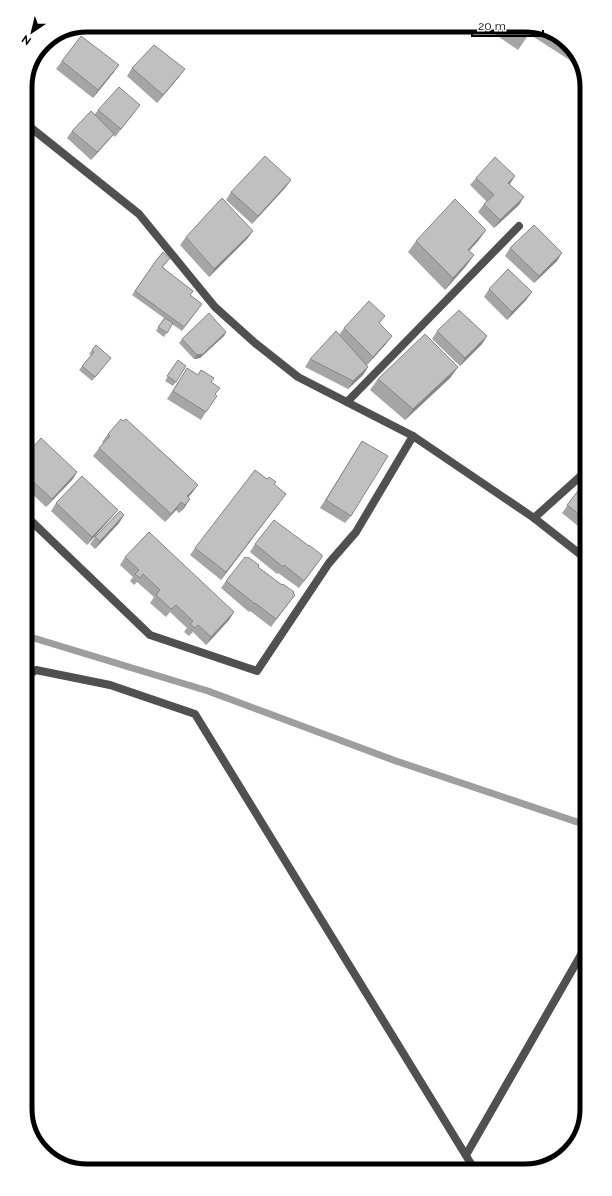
<svg xmlns="http://www.w3.org/2000/svg" width="612" height="1196" font-family="Raleway,sans-serif">
  <style>
    .lines { fill: none; stroke-linecap: round; stroke-linejoin: round }
    .stream { stroke: #9e9e9e; stroke-width: 7 }
    .service { stroke: #505050; stroke-width: 8 }
    .minor { stroke: #505050; stroke-width: 8 }
    .wall { fill: #a5a5a5 }
    .shaded-wall { fill: #868686 }
    .building { fill: #c0c0c0; stroke: #868686 }
    .rim { fill: none; stroke: #000; stroke-width: 5 }
  </style>
  <rect width="100%" height="100%" fill="#fff"/>
  <g class="lines">
    <!-- stream -->
    <path class="stream" d="M 27,636 L 208,691 L 396,761 L 586,825"/>
    <!-- service -->
    <path class="service" d="M 347,402 L 519,226"/>
    <!-- minor -->
    <g class="minor">
      <path d="M 25,123 L 139,214 L 215,307 L 255,343 L 298,377 L 413,436 L 534,518 L 585,558"/>
      <path d="M 27,517 L 150,635 L 257,671 L 329,563 L 356,532 L 413,436"/>
      <path d="M 534,518 L 584,473"/>
      <path d="M 28,675 L 36,670 L 110,685 L 195,714 L 473,1167"/>
      <path d="M 466,1155 L 586,946"/>
      <path d="M 533,1167 L 565,1153"/>
    </g>
  </g>
  <!-- wall -->
  <g class="wall">
    <path d="M 481,25 L 529,25 L 563,38 L 582,62 L 579,66 L 529,34 L 518,50 Z"/>
    <path d="M 62,61 L 114,72 L 93,98 L 56,69 Z"/>
    <path d="M 132,68 L 179,77 L 157,103 L 127,76 Z"/>
    <path d="M 98,110 L 134,113 L 115,137 L 113,135 L 108,141 L 91,160 L 67,138 L 72,131 L 95,114 Z"/>
    <path d="M 476,178 L 509,184 L 519,205 L 494,228 L 478,212 L 484,204 L 487,202 L 470,185 Z"/>
    <path d="M 291,180 L 285,188 L 252,224 L 226,200 L 231,192 Z"/>
    <path d="M 486,230 L 478,241 L 469,251 L 474,255 L 466,266 L 445,290 L 408,252 L 416,241 Z"/>
    <path d="M 253,231 L 247,239 L 209,277 L 180,245 L 186,237 Z"/>
    <path d="M 510,248 L 557,261 L 534,283 L 505,256 Z"/>
    <path d="M 170,258 L 163,267 L 190,295 L 202,304 L 182,331 L 172,324 L 164,337 L 156,331 L 164,318 L 132,295 L 155,262 Z"/>
    <path d="M 489,289 L 532,292 L 526,300 L 507,320 L 484,297 Z"/>
    <path d="M 380,324 L 386,344 L 367,365 L 368,367 L 363,375 L 348,389 L 305,367 L 310,359 L 339,335 L 344,328 Z"/>
    <path d="M 437,331 L 487,336 L 482,344 L 460,366 L 432,339 Z"/>
    <path d="M 226,332 L 224,336 L 200,358 L 194,359 L 179,343 L 182,339 Z"/>
    <path d="M 96,345 L 111,358 L 92,381 L 79,370 L 91,355 L 89,354 Z"/>
    <path d="M 178,360 L 176,382 L 173,386 L 165,381 Z"/>
    <path d="M 458,367 L 450,378 L 405,420 L 370,390 L 378,379 Z"/>
    <path d="M 187,368 L 198,375 L 201,370 L 211,382 L 206,412 L 201,420 L 167,399 Z"/>
    <path d="M 108,434 L 192,493 L 188,497 L 185,507 L 179,513 L 176,510 L 165,522 L 93,456 L 99,448 L 103,443 L 102,442 Z"/>
    <path d="M 362,441 L 351,516 L 345,523 L 320,508 Z"/>
    <path d="M 27,454 L 77,472 L 72,480 L 46,507 L 27,489 Z"/>
    <path d="M 584,483 L 584,531 L 562,513 Z"/>
    <path d="M 274,484 L 280,502 L 221,580 L 190,555 L 195,548 Z"/>
    <path d="M 56,503 L 112,517 L 87,545 L 51,511 Z"/>
    <path d="M 124,515 L 119,523 L 95,549 L 90,544 L 95,537 Z"/>
    <path d="M 255,544 L 317,564 L 299,588 L 278,573 L 277,574 L 250,552 Z"/>
    <path d="M 125,557 L 234,612 L 229,620 L 206,645 L 193,632 L 189,636 L 184,632 L 187,628 L 170,612 L 166,617 L 150,603 L 154,597 L 137,582 L 134,585 L 130,581 L 133,577 L 120,565 Z"/>
    <path d="M 258,567 L 295,595 L 271,627 L 250,611 L 249,612 L 221,588 L 226,581 Z"/>
  </g>
  <!-- shaded-wall -->
  <g class="shaded-wall">
    <path d="M 119,65 L 114,72 L 93,98 L 98,90 Z"/>
    <path d="M 185,69 L 179,77 L 157,103 L 163,95 Z"/>
    <path d="M 114,134 L 108,141 L 91,160 L 97,152 Z"/>
    <path d="M 515,176 L 510,184 L 502,191 L 508,183 Z"/>
    <path d="M 291,180 L 285,188 L 252,224 L 258,216 Z"/>
    <path d="M 524,197 L 519,205 L 494,228 L 500,220 Z"/>
    <path d="M 486,230 L 478,241 L 460,261 L 468,250 Z"/>
    <path d="M 253,231 L 247,239 L 209,277 L 214,269 Z"/>
    <path d="M 562,253 L 557,261 L 534,283 L 539,276 Z"/>
    <path d="M 474,255 L 466,266 L 445,290 L 453,278 Z"/>
    <path d="M 532,292 L 526,300 L 507,320 L 512,312 Z"/>
    <path d="M 226,332 L 224,336 L 200,358 L 194,359 L 197,355 Z"/>
    <path d="M 392,336 L 386,344 L 367,365 L 373,357 Z"/>
    <path d="M 487,336 L 482,344 L 460,366 L 465,358 Z"/>
    <path d="M 368,367 L 363,375 L 348,389 L 353,381 Z"/>
    <path d="M 458,367 L 450,378 L 405,420 L 413,409 Z"/>
    <path d="M 77,472 L 72,480 L 46,507 L 52,499 Z"/>
    <path d="M 198,485 L 192,493 L 182,504 L 187,496 Z"/>
    <path d="M 286,494 L 280,502 L 221,580 L 226,572 Z"/>
    <path d="M 190,499 L 185,507 L 179,513 L 185,505 Z"/>
    <path d="M 181,502 L 176,510 L 165,522 L 171,514 Z"/>
    <path d="M 118,510 L 112,517 L 87,545 L 92,537 Z"/>
    <path d="M 124,515 L 119,523 L 95,549 L 100,541 Z"/>
    <path d="M 234,612 L 229,620 L 206,645 L 211,637 Z"/>
  </g>
  <!-- building -->
  <g class="building">
    <path d="M 512,25 L 529,25 L 534,27 L 528,36 Z"/>
    <path d="M 81,36 L 119,65 L 98,90 L 62,61 Z"/>
    <path d="M 154,45 L 185,69 L 163,95 L 132,68 Z"/>
    <path d="M 119,87 L 140,105 L 121,129 L 98,110 Z"/>
    <path d="M 91,111 L 114,134 L 97,152 L 72,131 Z"/>
    <path d="M 265,156 L 291,180 L 258,216 L 231,192 Z"/>
    <path d="M 495,157 L 515,176 L 508,183 L 524,197 L 500,220 L 484,204 L 494,195 L 476,178 Z"/>
    <path d="M 222,198 L 253,231 L 214,269 L 186,237 Z"/>
    <path d="M 455,199 L 486,230 L 468,250 L 474,255 L 453,278 L 416,241 Z"/>
    <path d="M 534,225 L 562,253 L 539,276 L 510,248 Z"/>
    <path d="M 163,252 L 170,258 L 162,267 L 193,291 L 190,295 L 202,304 L 184,327 L 135,291 L 155,262 Z"/>
    <path d="M 26,257 L 29,259 L 26,264 Z"/>
    <path d="M 508,269 L 532,292 L 512,312 L 489,289 Z"/>
    <path d="M 369,301 L 385,316 L 379,323 L 392,336 L 373,357 L 344,328 Z"/>
    <path d="M 459,310 L 487,336 L 465,358 L 437,331 Z"/>
    <path d="M 209,313 L 226,332 L 203,354 L 197,355 L 182,339 Z"/>
    <path d="M 165,318 L 173,323 L 167,333 L 158,327 Z"/>
    <path d="M 336,331 L 368,367 L 353,381 L 310,359 Z"/>
    <path d="M 425,334 L 458,367 L 413,409 L 378,379 Z"/>
    <path d="M 96,345 L 111,358 L 95,377 L 82,366 L 94,352 L 92,350 Z"/>
    <path d="M 178,360 L 186,366 L 176,382 L 167,376 Z"/>
    <path d="M 187,368 L 198,375 L 201,370 L 214,378 L 211,382 L 220,388 L 215,394 L 217,396 L 206,412 L 173,391 Z"/>
    <path d="M 121,419 L 123,421 L 126,419 L 198,485 L 187,496 L 190,499 L 185,505 L 181,502 L 171,514 L 99,448 L 110,436 L 108,434 Z"/>
    <path d="M 41,438 L 77,472 L 52,499 L 27,476 L 27,454 Z"/>
    <path d="M 362,441 L 388,456 L 351,516 L 326,500 Z"/>
    <path d="M 255,470 L 267,479 L 269,477 L 276,482 L 274,484 L 286,494 L 226,572 L 195,548 Z"/>
    <path d="M 82,476 L 118,510 L 92,537 L 56,503 Z"/>
    <path d="M 584,483 L 584,518 L 567,505 Z"/>
    <path d="M 120,511 L 124,515 L 100,541 L 95,537 Z"/>
    <path d="M 274,520 L 309,546 L 309,545 L 322,555 L 322,557 L 304,581 L 284,565 L 283,567 L 255,544 Z"/>
    <path d="M 149,532 L 234,612 L 211,637 L 198,625 L 195,628 L 190,624 L 193,621 L 176,605 L 171,609 L 156,595 L 160,590 L 143,574 L 140,578 L 135,574 L 139,570 L 125,557 Z"/>
    <path d="M 245,557 L 247,558 L 248,557 L 259,565 L 258,567 L 282,585 L 283,584 L 294,592 L 293,593 L 295,595 L 276,619 L 255,603 L 255,604 L 226,581 Z"/>
    <path d="M 27,566 L 31,570 L 27,574 Z"/>
  </g>
  <!-- crop -->
  <path d="M0 0H612V1196H0ZM87 32H525A55 55 0 0 1 580 87V1109A55 55 0 0 1 525 1164H87A55 55 0 0 1 32 1109V87A55 55 0 0 1 87 32Z" fill="#fff" fill-rule="evenodd"/>
  <path class="rim" d="M87 32H525A55 55 0 0 1 580 87V1109A55 55 0 0 1 525 1164H87A55 55 0 0 1 32 1109V87A55 55 0 0 1 87 32Z"/>
  <!-- north arrow -->
  <g transform="translate(32 32) rotate(215)" stroke="#ffffff" stroke-width="3" paint-order="stroke">
  <path d="M0-3L7 15L0 10L-7 15Z" fill="#000000"/>
  <text y="-6" font-size="11" font-weight="bold" text-anchor="middle" fill="#000000">N</text>
  </g>
  <!-- scale -->
  <path d="M472 30v6h71v-6" fill="none" stroke="#000000" stroke-width="2"/>
  <text x="478" y="30" font-size="12" fill="#000000" stroke="#ffffff" stroke-width="3" paint-order="stroke">20 m</text>
</svg>
